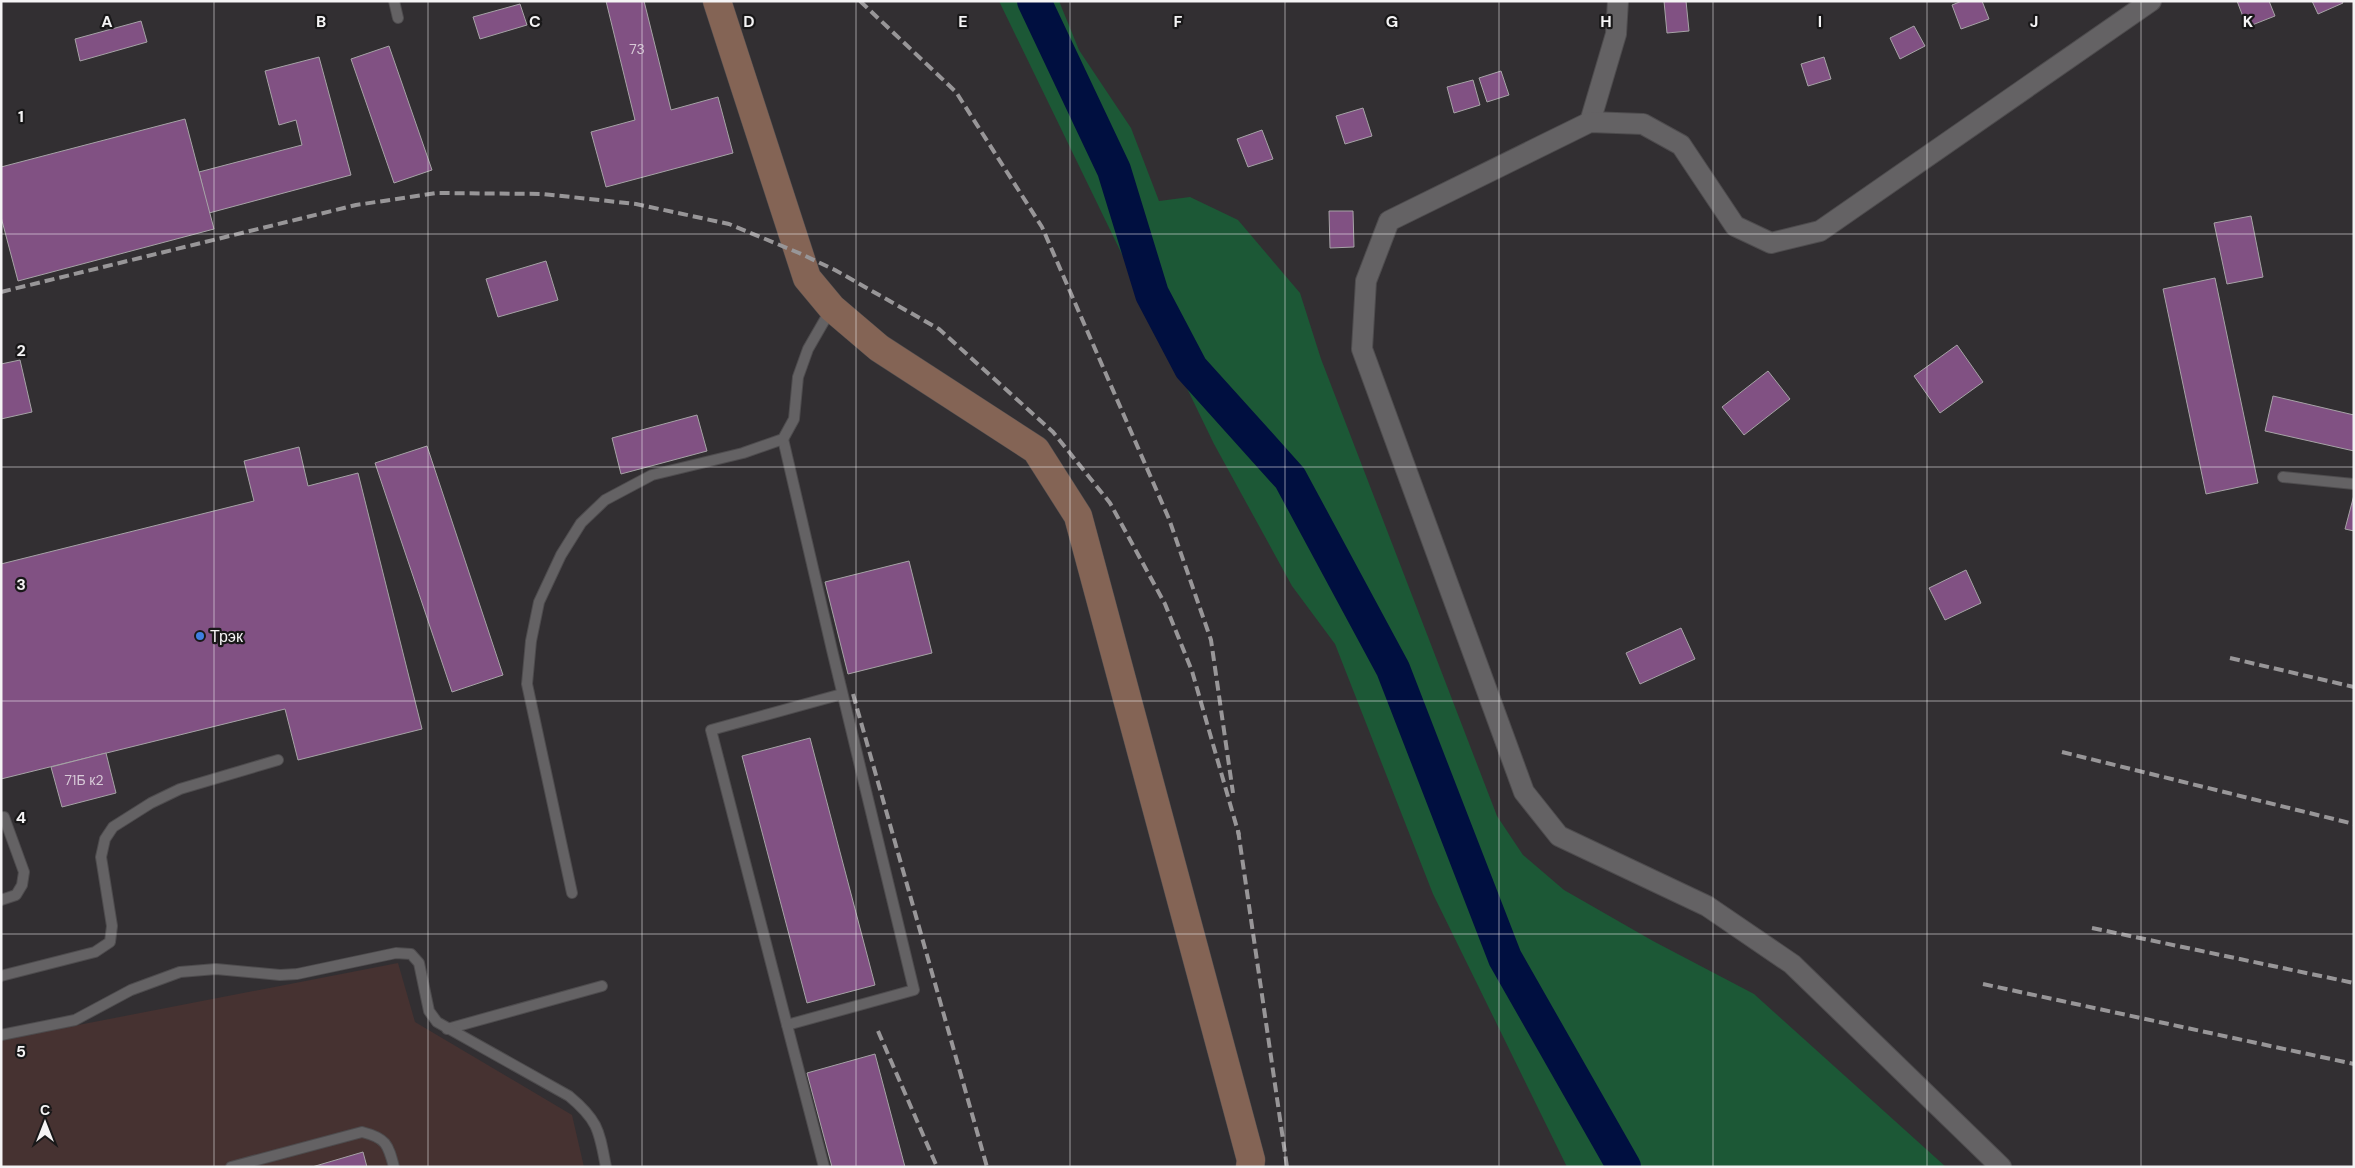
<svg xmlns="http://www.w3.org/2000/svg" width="2355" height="1168" font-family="'DM Sans',sans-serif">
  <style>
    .commercial { fill: #463231 }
    .green { fill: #1c5836 }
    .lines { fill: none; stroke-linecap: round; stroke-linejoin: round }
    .river { stroke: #000f40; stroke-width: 34 }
    .building { fill: #815183; stroke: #a6a3a6 }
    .lane-casing { stroke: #4e4c4e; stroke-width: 12 }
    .street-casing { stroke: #4e4c4e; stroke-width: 22 }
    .secondary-casing { stroke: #4e4c4e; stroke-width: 29 }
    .lane { stroke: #646264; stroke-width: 10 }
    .street { stroke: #646264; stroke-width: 20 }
    .secondary { stroke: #846455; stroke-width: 28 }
    .rail { stroke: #989698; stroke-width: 4; stroke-dasharray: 10 5; stroke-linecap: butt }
    .grid { fill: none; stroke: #f5f4f5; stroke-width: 1; stroke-opacity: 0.55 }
    .shop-dot { fill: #3f7fe0; stroke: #191819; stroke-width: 2 }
    .labels { text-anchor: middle; stroke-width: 4.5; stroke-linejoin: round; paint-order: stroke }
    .number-label { font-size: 14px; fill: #d8cbd8 }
    .poi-label { font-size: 16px; fill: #f5f4f5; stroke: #191819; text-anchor: start }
    .grid-label { font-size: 16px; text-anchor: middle; font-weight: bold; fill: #f5f4f5; stroke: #191819; stroke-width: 4.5; stroke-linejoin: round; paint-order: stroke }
  </style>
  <rect width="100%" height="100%" fill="#322f32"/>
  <!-- commercial -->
  <path class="commercial" d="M 398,963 L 415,1022 L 572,1115 L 584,1167 L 1,1167 L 1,1040 Z"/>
  <!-- green -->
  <path class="green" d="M 999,1 L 1059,1 L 1079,50 L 1131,128 L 1159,201 L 1190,197 L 1238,220 L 1300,293 L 1321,359 L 1497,816 L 1523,855 L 1564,890 L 1653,941 L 1754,994 L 1946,1167 L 1567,1167 L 1433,894 L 1335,644 L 1292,586 L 1214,444 Z"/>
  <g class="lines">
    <!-- river -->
    <path class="river" d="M 1034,1 L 1114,170 L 1152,294 L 1191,368 L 1290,478 L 1393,669 L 1505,958 L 1624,1167"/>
  </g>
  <!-- building -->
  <g class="building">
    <path d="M 606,1 L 644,1 L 671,110 L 718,97 L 733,153 L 606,187 L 591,132 L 635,120 Z"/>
    <path d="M 1664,1 L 1686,1 L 1689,31 L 1667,33 Z"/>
    <path d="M 1962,1 L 1982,1 L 1989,19 L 1961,29 L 1952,5 Z"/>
    <path d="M 2237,1 L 2269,1 L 2275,16 L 2247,27 Z"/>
    <path d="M 2312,1 L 2342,1 L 2343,3 L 2318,14 Z"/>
    <path d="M 520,4 L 527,25 L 480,39 L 473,17 Z"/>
    <path d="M 141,21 L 147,42 L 80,61 L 75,39 Z"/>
    <path d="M 1914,26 L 1925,46 L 1900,59 L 1890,38 Z"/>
    <path d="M 389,46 L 432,170 L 394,183 L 351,59 Z"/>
    <path d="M 319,57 L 351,175 L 209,213 L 199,172 L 302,145 L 296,120 L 279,125 L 265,71 Z"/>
    <path d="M 1824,57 L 1831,79 L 1808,86 L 1801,64 Z"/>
    <path d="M 1501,71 L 1509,95 L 1487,102 L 1479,78 Z"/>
    <path d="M 1473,80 L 1480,105 L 1454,113 L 1447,87 Z"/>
    <path d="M 1363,108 L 1372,136 L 1345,144 L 1336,116 Z"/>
    <path d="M 185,119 L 214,229 L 18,281 L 1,217 L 1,167 Z"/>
    <path d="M 1262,130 L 1273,159 L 1248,167 L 1237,139 Z"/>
    <path d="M 1329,211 L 1353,211 L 1354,247 L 1330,248 Z"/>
    <path d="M 2251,216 L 2263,277 L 2227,284 L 2214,223 Z"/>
    <path d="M 546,261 L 558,300 L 498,317 L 486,279 Z"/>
    <path d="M 2215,278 L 2258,483 L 2206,494 L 2163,289 Z"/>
    <path d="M 1957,345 L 1983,382 L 1940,413 L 1914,376 Z"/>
    <path d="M 20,360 L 32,412 L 1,419 L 1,364 Z"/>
    <path d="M 1768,371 L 1790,399 L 1744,435 L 1722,407 Z"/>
    <path d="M 2273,396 L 2354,415 L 2354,451 L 2265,431 Z"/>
    <path d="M 697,415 L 707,451 L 621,474 L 612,438 Z"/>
    <path d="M 427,446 L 503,675 L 452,692 L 375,463 Z"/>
    <path d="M 299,447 L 308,486 L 358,473 L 422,729 L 298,760 L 285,709 L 1,779 L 1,564 L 254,501 L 244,461 Z"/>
    <path d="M 2354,495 L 2354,531 L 2345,529 Z"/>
    <path d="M 909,561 L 932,653 L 848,674 L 825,582 Z"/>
    <path d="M 1966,570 L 1981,603 L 1945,620 L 1929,588 Z"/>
    <path d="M 1681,628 L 1695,659 L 1640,684 L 1626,653 Z"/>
    <path d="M 810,738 L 875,985 L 807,1003 L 742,756 Z"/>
    <path d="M 106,753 L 116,793 L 62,807 L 51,767 Z"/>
    <path d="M 875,1054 L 905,1167 L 832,1167 L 807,1073 Z"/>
    <path d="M 363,1152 L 367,1167 L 312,1167 Z"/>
  </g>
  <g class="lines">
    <!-- lane casing -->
    <g class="lane-casing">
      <g id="lane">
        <path d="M 394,1 L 398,18"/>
        <path d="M 783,439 C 825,623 869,807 914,990 L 787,1025 L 711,730 L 842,694"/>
        <path d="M 2283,477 L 2354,484"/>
        <path d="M 572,893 L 527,684 L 531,641 L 539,602 L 561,555 L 581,523 L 605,500 L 652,475 L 743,453 L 783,439 L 794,419 L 798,377 L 808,349 L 831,309"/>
        <path d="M 1,900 L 16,895 L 22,885 L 24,872 L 4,817"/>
        <path d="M 1,976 L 95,952 L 110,942 L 112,926 L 101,857 L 105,839 L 113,827 L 151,803 L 180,789 L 278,760"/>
        <path d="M 787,1025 L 824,1167"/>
        <path d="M 447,1029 L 602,986"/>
        <path d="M 1,1035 L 75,1020 L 131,990 L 180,972 L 216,969 L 280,975 L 297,974 L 396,953 L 411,954 L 419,963 L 429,1011 L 437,1022 L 569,1096 C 599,1121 599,1131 606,1167"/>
        <path d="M 231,1167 L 362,1132 C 386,1138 388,1144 394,1167"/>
      </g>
    </g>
    <!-- street casing -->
    <g class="street-casing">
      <g id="street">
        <path d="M 1590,122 L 1616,34 L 1618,1"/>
        <path d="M 2001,1167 L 1792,964 L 1707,906 L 1559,836 L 1524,792 L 1362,349 L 1366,281 L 1389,221 L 1590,122 L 1643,124 L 1681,145 L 1735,226 L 1771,243 L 1820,231 L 2151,1"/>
      </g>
    </g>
    <!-- secondary casing -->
    <g class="secondary-casing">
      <path id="secondary" d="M 717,1 L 807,278 L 832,308 L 879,348 L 1036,450 L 1078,516 L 1251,1160 L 1250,1167"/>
    </g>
    <!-- lane -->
    <use href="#lane" class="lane"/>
    <!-- street -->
    <use href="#street" class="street"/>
    <!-- secondary -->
    <use href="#secondary" class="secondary"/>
    <!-- rail -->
    <g class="rail">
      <path d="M 860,1 L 956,92 L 1042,227 L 1169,519 L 1211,640 L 1233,793"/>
      <path d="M 1,292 L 356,205 L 437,193 L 543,194 L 636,204 L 729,224 L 799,253 L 835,270 L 939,329 L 1053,432 L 1110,503 L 1165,604 L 1192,671 L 1239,835"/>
      <path d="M 2230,658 L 2354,687"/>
      <path d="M 853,694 L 987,1167"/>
      <path d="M 2062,752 L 2354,824"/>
      <path d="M 1238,830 L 1287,1167"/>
      <path d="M 2092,928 L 2354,983"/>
      <path d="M 1983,984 L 2354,1064"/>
      <path d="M 878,1031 L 937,1167"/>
    </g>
  </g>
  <!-- grid -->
  <path class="grid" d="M 214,1 L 214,1167M 428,1 L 428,1167M 642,1 L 642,1167M 856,1 L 856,1167M 1070,1 L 1070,1167M 1285,1 L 1285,1167M 1499,1 L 1499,1167M 1713,1 L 1713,1167M 1927,1 L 1927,1167M 2141,1 L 2141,1167M 1,234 L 2354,234M 1,467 L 2354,467M 1,701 L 2354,701M 1,934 L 2354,934"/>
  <!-- markers -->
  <circle class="shop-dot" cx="200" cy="636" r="5"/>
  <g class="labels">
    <!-- number labels -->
    <g class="number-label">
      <text x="637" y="54">73</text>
      <text x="84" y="785">71Б к2</text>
    </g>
    <!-- poi labels -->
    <g class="poi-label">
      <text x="210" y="642">Трэк</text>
    </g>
  </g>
  <g class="grid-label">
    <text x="107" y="27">A</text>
    <text x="321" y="27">B</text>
    <text x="535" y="27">C</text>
    <text x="749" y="27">D</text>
    <text x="963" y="27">E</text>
    <text x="1178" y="27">F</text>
    <text x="1392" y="27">G</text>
    <text x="1606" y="27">H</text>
    <text x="1820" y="27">I</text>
    <text x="2034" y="27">J</text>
    <text x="2248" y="27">K</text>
    <text x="21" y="122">1</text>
    <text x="21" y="356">2</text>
    <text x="21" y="590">3</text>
    <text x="21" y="823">4</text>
    <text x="21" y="1057">5</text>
  </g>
  <!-- border -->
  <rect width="2355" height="1168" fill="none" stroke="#f5f4f5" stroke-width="5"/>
  <!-- north arrow -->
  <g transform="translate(45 1123)" stroke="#191819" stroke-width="4" paint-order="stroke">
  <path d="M0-4L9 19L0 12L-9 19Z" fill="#f5f4f5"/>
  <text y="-8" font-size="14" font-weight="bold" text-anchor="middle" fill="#f5f4f5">С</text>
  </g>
</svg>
